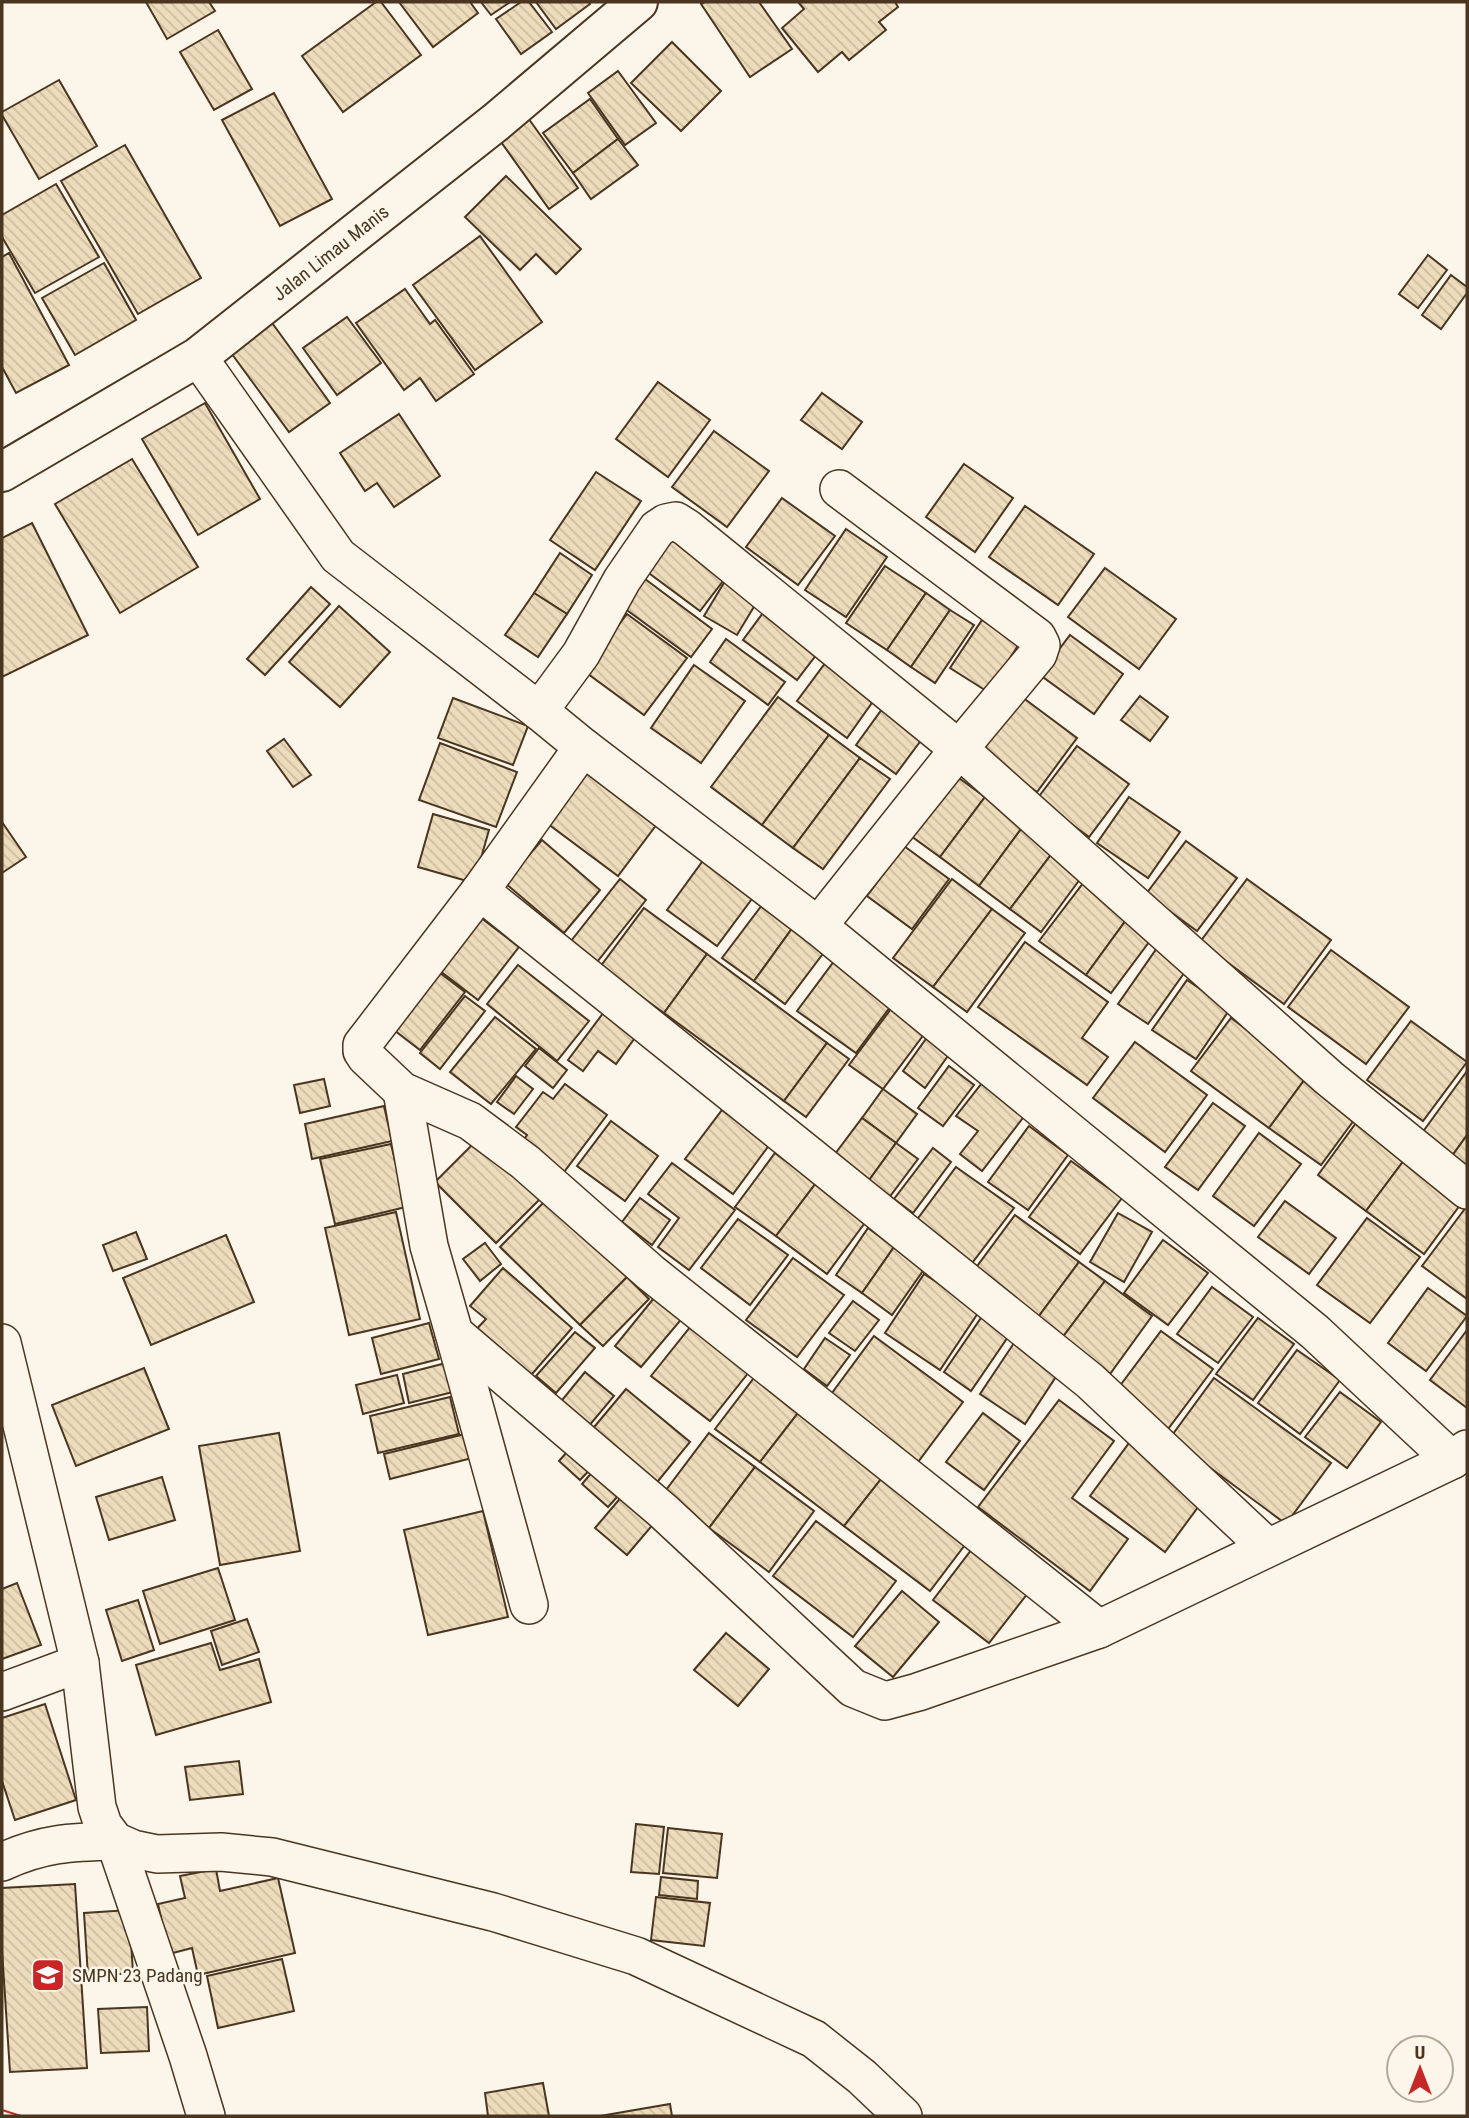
<svg xmlns="http://www.w3.org/2000/svg" width="1469" height="2118" font-family="'Roboto Condensed',sans-serif">
  <style>
    .building { fill: url(#building-back-hatch); stroke: #4a3520; stroke-width: 2 }
    .lines { fill: none; stroke-linecap: round; stroke-linejoin: round }
    .street-casing { stroke: #4a3520; stroke-width: 40 }
    .secondary-casing { stroke: #4a3520; stroke-width: 42 }
    .street { stroke: #fbf6e9; stroke-width: 37 }
    .secondary { stroke: #fbf6e9; stroke-width: 38 }
    .power { stroke: #c62828; stroke-width: 2; stroke-dasharray: 24 5 3.5 5; stroke-linecap: butt }
    .labels { text-anchor: middle; stroke-width: 5; stroke-linejoin: round; paint-order: stroke }
    .street-label { font-size: 19px; fill: #4a3520; stroke: #fbf6e9 }
    .poi-label { font-size: 19px; fill: #4a3520; stroke: #fbf6e9; text-anchor: start }
  </style>
  <defs>
    <pattern id="building-back-hatch" width="6" height="6" patternUnits="userSpaceOnUse" patternTransform="scale(1.75)"><rect width="6" height="6" fill="#ecdcbc"/><path d="M-1 5l2 2M0 0l6 6M5-1l2 2" fill="none" stroke="#ccbda1"/></pattern>
  </defs>
  <rect width="100%" height="100%" fill="#fbf6e9"/>
  <!-- building -->
  <g class="building">
    <path d="M 146,2 L 209,2 L 215,11 L 167,39 Z"/>
    <path d="M 376,2 L 381,2 L 421,55 L 343,112 L 302,56 Z"/>
    <path d="M 399,2 L 470,2 L 478,13 L 433,47 Z"/>
    <path d="M 481,2 L 510,2 L 491,15 Z"/>
    <path d="M 521,2 L 529,2 L 552,32 L 521,54 L 496,19 Z"/>
    <path d="M 536,2 L 589,2 L 590,4 L 556,29 Z"/>
    <path d="M 705,2 L 759,2 L 792,49 L 750,77 L 701,4 Z"/>
    <path d="M 798,2 L 895,2 L 898,7 L 879,22 L 886,30 L 849,60 L 842,52 L 818,72 L 782,28 L 804,9 Z"/>
    <path d="M 218,30 L 252,89 L 214,110 L 180,52 Z"/>
    <path d="M 672,42 L 721,91 L 681,131 L 631,83 Z"/>
    <path d="M 618,71 L 656,123 L 625,145 L 588,93 Z"/>
    <path d="M 59,80 L 97,146 L 39,179 L 2,115 L 2,112 Z"/>
    <path d="M 274,93 L 332,199 L 280,226 L 222,120 Z"/>
    <path d="M 590,99 L 618,139 L 573,173 L 543,133 Z"/>
    <path d="M 526,115 L 578,188 L 549,209 L 496,135 Z"/>
    <path d="M 618,139 L 638,165 L 591,199 L 573,173 Z"/>
    <path d="M 125,145 L 201,278 L 138,314 L 61,181 Z"/>
    <path d="M 506,176 L 581,249 L 556,274 L 536,254 L 520,270 L 465,217 Z"/>
    <path d="M 56,184 L 99,257 L 35,293 L 2,237 L 2,215 Z"/>
    <path d="M 480,236 L 542,322 L 475,370 L 413,285 Z"/>
    <path d="M 9,253 L 69,365 L 16,393 L 2,367 L 2,257 Z"/>
    <path d="M 1428,255 L 1447,270 L 1418,308 L 1399,294 Z"/>
    <path d="M 104,263 L 136,320 L 75,355 L 42,298 Z"/>
    <path d="M 1451,275 L 1467,287 L 1467,293 L 1441,329 L 1422,315 Z"/>
    <path d="M 405,289 L 430,324 L 435,320 L 474,374 L 436,401 L 420,378 L 404,390 L 356,323 Z"/>
    <path d="M 347,317 L 381,363 L 337,395 L 303,348 Z"/>
    <path d="M 270,320 L 330,403 L 289,432 L 229,350 Z"/>
    <path d="M 658,382 L 710,420 L 668,477 L 616,439 Z"/>
    <path d="M 822,393 L 862,422 L 842,449 L 801,420 Z"/>
    <path d="M 205,403 L 260,499 L 198,535 L 142,439 Z"/>
    <path d="M 399,414 L 440,476 L 394,507 L 377,483 L 365,491 L 340,453 Z"/>
    <path d="M 714,431 L 769,471 L 727,527 L 672,487 Z"/>
    <path d="M 132,459 L 198,567 L 120,613 L 55,504 Z"/>
    <path d="M 964,464 L 1013,498 L 975,552 L 926,517 Z"/>
    <path d="M 596,472 L 641,501 L 595,570 L 550,540 Z"/>
    <path d="M 782,498 L 835,536 L 798,585 L 746,547 Z"/>
    <path d="M 1025,506 L 1094,554 L 1058,605 L 989,557 Z"/>
    <path d="M 32,523 L 88,635 L 2,677 L 2,538 Z"/>
    <path d="M 667,526 L 730,572 L 700,611 L 638,565 Z"/>
    <path d="M 846,529 L 887,557 L 846,617 L 805,590 Z"/>
    <path d="M 560,553 L 592,575 L 567,614 L 534,593 Z"/>
    <path d="M 885,566 L 926,593 L 887,650 L 846,623 Z"/>
    <path d="M 1105,568 L 1176,619 L 1139,669 L 1068,617 Z"/>
    <path d="M 641,576 L 712,629 L 691,657 L 620,605 Z"/>
    <path d="M 728,576 L 761,595 L 737,635 L 704,616 Z"/>
    <path d="M 311,587 L 330,604 L 265,675 L 247,659 Z"/>
    <path d="M 534,593 L 567,614 L 538,657 L 505,635 Z"/>
    <path d="M 926,593 L 950,610 L 911,667 L 887,650 Z"/>
    <path d="M 339,606 L 390,652 L 340,707 L 289,662 Z"/>
    <path d="M 768,606 L 823,646 L 797,680 L 743,640 Z"/>
    <path d="M 950,610 L 974,625 L 935,683 L 911,667 Z"/>
    <path d="M 627,614 L 687,658 L 644,715 L 584,671 Z"/>
    <path d="M 982,620 L 1019,644 L 988,692 L 950,668 Z"/>
    <path d="M 1070,635 L 1123,674 L 1094,714 L 1040,675 Z"/>
    <path d="M 726,639 L 785,682 L 768,705 L 710,662 Z"/>
    <path d="M 832,654 L 881,690 L 847,738 L 797,701 Z"/>
    <path d="M 694,665 L 745,701 L 701,763 L 651,728 Z"/>
    <path d="M 1018,694 L 1077,738 L 1037,792 L 978,749 Z"/>
    <path d="M 1140,696 L 1168,717 L 1150,741 L 1121,720 Z"/>
    <path d="M 778,697 L 829,735 L 762,825 L 711,787 Z"/>
    <path d="M 453,698 L 528,726 L 513,765 L 438,738 Z"/>
    <path d="M 885,705 L 925,735 L 896,774 L 856,745 Z"/>
    <path d="M 829,735 L 860,758 L 793,848 L 762,825 Z"/>
    <path d="M 284,739 L 311,775 L 293,787 L 267,751 Z"/>
    <path d="M 440,743 L 517,772 L 496,827 L 419,800 Z"/>
    <path d="M 1077,746 L 1129,784 L 1089,837 L 1037,799 Z"/>
    <path d="M 860,758 L 890,779 L 823,869 L 793,848 Z"/>
    <path d="M 578,766 L 657,824 L 618,876 L 540,818 Z"/>
    <path d="M 945,768 L 985,797 L 940,857 L 900,828 Z"/>
    <path d="M 985,797 L 1024,825 L 979,886 L 940,857 Z"/>
    <path d="M 1129,797 L 1180,832 L 1148,878 L 1097,843 Z"/>
    <path d="M 433,814 L 489,830 L 474,883 L 418,867 Z"/>
    <path d="M 2,822 L 26,857 L 2,873 Z"/>
    <path d="M 1024,825 L 1056,848 L 1010,909 L 979,886 Z"/>
    <path d="M 542,840 L 600,890 L 564,933 L 505,883 Z"/>
    <path d="M 1186,841 L 1237,878 L 1197,931 L 1146,894 Z"/>
    <path d="M 904,846 L 949,879 L 912,929 L 867,896 Z"/>
    <path d="M 1056,848 L 1086,871 L 1041,932 L 1010,909 Z"/>
    <path d="M 710,851 L 760,888 L 717,946 L 667,910 Z"/>
    <path d="M 620,879 L 646,900 L 597,962 L 571,941 Z"/>
    <path d="M 952,879 L 992,909 L 933,987 L 893,958 Z"/>
    <path d="M 1247,879 L 1331,940 L 1284,1004 L 1200,942 Z"/>
    <path d="M 1084,882 L 1129,916 L 1086,975 L 1039,941 Z"/>
    <path d="M 765,901 L 796,923 L 754,981 L 722,958 Z"/>
    <path d="M 644,908 L 707,954 L 664,1013 L 600,967 Z"/>
    <path d="M 992,909 L 1025,933 L 967,1012 L 933,987 Z"/>
    <path d="M 472,911 L 519,947 L 478,1000 L 431,964 Z"/>
    <path d="M 1129,916 L 1155,934 L 1111,993 L 1086,975 Z"/>
    <path d="M 796,923 L 828,947 L 785,1004 L 754,981 Z"/>
    <path d="M 1025,942 L 1108,1002 L 1082,1038 L 1108,1057 L 1087,1085 L 978,1007 Z"/>
    <path d="M 1157,948 L 1187,969 L 1148,1024 L 1118,1004 Z"/>
    <path d="M 1331,950 L 1409,1007 L 1366,1064 L 1288,1007 Z"/>
    <path d="M 707,954 L 827,1043 L 784,1101 L 664,1013 Z"/>
    <path d="M 835,960 L 893,1003 L 856,1053 L 797,1011 Z"/>
    <path d="M 518,965 L 589,1021 L 557,1061 L 487,1004 Z"/>
    <path d="M 440,973 L 465,992 L 420,1050 L 394,1030 Z"/>
    <path d="M 1187,980 L 1230,1009 L 1196,1059 L 1152,1030 Z"/>
    <path d="M 465,996 L 485,1011 L 440,1069 L 420,1053 Z"/>
    <path d="M 610,1004 L 642,1028 L 616,1064 L 598,1051 L 583,1071 L 568,1060 Z"/>
    <path d="M 891,1009 L 925,1033 L 883,1089 L 849,1065 Z"/>
    <path d="M 495,1017 L 536,1049 L 491,1104 L 450,1072 Z"/>
    <path d="M 1231,1018 L 1308,1075 L 1269,1128 L 1191,1071 Z"/>
    <path d="M 1411,1021 L 1467,1062 L 1423,1121 L 1367,1080 Z"/>
    <path d="M 928,1036 L 950,1053 L 925,1088 L 903,1071 Z"/>
    <path d="M 1135,1042 L 1207,1095 L 1165,1152 L 1093,1098 Z"/>
    <path d="M 827,1043 L 849,1059 L 806,1117 L 784,1101 Z"/>
    <path d="M 539,1048 L 567,1070 L 553,1088 L 525,1066 Z"/>
    <path d="M 949,1066 L 974,1085 L 943,1126 L 918,1108 Z"/>
    <path d="M 1467,1071 L 1467,1135 L 1452,1156 L 1422,1133 Z"/>
    <path d="M 1308,1075 L 1360,1112 L 1321,1165 L 1269,1128 Z"/>
    <path d="M 516,1076 L 533,1089 L 514,1114 L 497,1102 Z"/>
    <path d="M 986,1078 L 1029,1110 L 982,1171 L 960,1154 L 978,1131 L 956,1116 Z"/>
    <path d="M 324,1079 L 330,1106 L 300,1113 L 294,1085 Z"/>
    <path d="M 565,1084 L 607,1115 L 564,1172 L 523,1141 L 527,1135 L 516,1127 L 543,1092 L 553,1099 Z"/>
    <path d="M 883,1089 L 917,1114 L 896,1143 L 862,1118 Z"/>
    <path d="M 1213,1103 L 1245,1126 L 1198,1190 L 1165,1167 Z"/>
    <path d="M 384,1106 L 392,1141 L 312,1159 L 305,1124 Z"/>
    <path d="M 722,1110 L 770,1144 L 733,1194 L 685,1159 Z"/>
    <path d="M 862,1118 L 896,1143 L 867,1183 L 832,1158 Z"/>
    <path d="M 611,1121 L 658,1156 L 625,1201 L 577,1166 Z"/>
    <path d="M 1356,1123 L 1405,1159 L 1366,1211 L 1318,1175 Z"/>
    <path d="M 1029,1126 L 1068,1155 L 1028,1210 L 988,1182 Z"/>
    <path d="M 1259,1133 L 1301,1164 L 1254,1226 L 1213,1196 Z"/>
    <path d="M 1467,1135 L 1467,1167 L 1452,1156 Z"/>
    <path d="M 481,1136 L 542,1197 L 496,1243 L 435,1182 Z"/>
    <path d="M 896,1143 L 918,1159 L 888,1199 L 867,1183 Z"/>
    <path d="M 391,1144 L 406,1207 L 335,1224 L 320,1159 Z"/>
    <path d="M 933,1148 L 951,1162 L 913,1213 L 894,1199 Z"/>
    <path d="M 775,1153 L 816,1183 L 776,1236 L 735,1207 Z"/>
    <path d="M 1405,1159 L 1463,1201 L 1424,1254 L 1366,1211 Z"/>
    <path d="M 1071,1161 L 1122,1198 L 1080,1254 L 1029,1217 Z"/>
    <path d="M 672,1163 L 735,1210 L 689,1270 L 658,1247 L 679,1218 L 648,1194 Z"/>
    <path d="M 956,1167 L 1014,1208 L 969,1267 L 913,1225 Z"/>
    <path d="M 816,1183 L 867,1220 L 827,1274 L 776,1236 Z"/>
    <path d="M 640,1198 L 670,1220 L 652,1245 L 622,1222 Z"/>
    <path d="M 546,1200 L 627,1277 L 580,1325 L 500,1247 Z"/>
    <path d="M 1285,1201 L 1336,1238 L 1309,1274 L 1258,1237 Z"/>
    <path d="M 1467,1206 L 1467,1299 L 1422,1266 Z"/>
    <path d="M 396,1212 L 420,1319 L 349,1335 L 325,1228 Z"/>
    <path d="M 1118,1213 L 1152,1232 L 1124,1282 L 1090,1262 Z"/>
    <path d="M 1015,1215 L 1079,1262 L 1036,1320 L 972,1273 Z"/>
    <path d="M 1367,1218 L 1420,1257 L 1370,1323 L 1317,1285 Z"/>
    <path d="M 738,1219 L 788,1255 L 750,1305 L 701,1268 Z"/>
    <path d="M 868,1228 L 894,1247 L 862,1293 L 836,1275 Z"/>
    <path d="M 136,1232 L 147,1259 L 113,1271 L 103,1245 Z"/>
    <path d="M 226,1235 L 254,1302 L 151,1345 L 123,1278 Z"/>
    <path d="M 1163,1240 L 1208,1273 L 1168,1325 L 1124,1293 Z"/>
    <path d="M 485,1243 L 501,1264 L 480,1281 L 463,1259 Z"/>
    <path d="M 894,1247 L 925,1268 L 892,1315 L 862,1293 Z"/>
    <path d="M 793,1258 L 844,1295 L 797,1357 L 746,1320 Z"/>
    <path d="M 1079,1262 L 1105,1281 L 1062,1338 L 1036,1320 Z"/>
    <path d="M 503,1268 L 572,1328 L 526,1381 L 472,1334 L 486,1319 L 470,1306 Z"/>
    <path d="M 924,1274 L 980,1310 L 940,1370 L 885,1333 Z"/>
    <path d="M 627,1277 L 649,1299 L 603,1346 L 580,1325 Z"/>
    <path d="M 1105,1281 L 1152,1316 L 1110,1374 L 1062,1338 Z"/>
    <path d="M 1212,1287 L 1253,1317 L 1218,1363 L 1177,1334 Z"/>
    <path d="M 1428,1288 L 1467,1316 L 1426,1371 L 1388,1343 Z"/>
    <path d="M 658,1293 L 685,1315 L 641,1367 L 615,1346 Z"/>
    <path d="M 853,1301 L 879,1320 L 855,1351 L 829,1333 Z"/>
    <path d="M 983,1315 L 1010,1334 L 971,1391 L 944,1372 Z"/>
    <path d="M 1258,1318 L 1294,1344 L 1253,1400 L 1216,1374 Z"/>
    <path d="M 429,1323 L 439,1359 L 381,1374 L 372,1338 Z"/>
    <path d="M 691,1326 L 749,1372 L 710,1421 L 651,1376 Z"/>
    <path d="M 1467,1330 L 1467,1408 L 1430,1380 Z"/>
    <path d="M 1161,1331 L 1213,1369 L 1168,1429 L 1116,1391 Z"/>
    <path d="M 575,1332 L 595,1348 L 556,1393 L 536,1376 Z"/>
    <path d="M 874,1336 L 963,1402 L 918,1462 L 829,1397 Z"/>
    <path d="M 825,1338 L 850,1355 L 827,1386 L 804,1369 Z"/>
    <path d="M 1014,1343 L 1059,1372 L 1025,1424 L 980,1394 Z"/>
    <path d="M 1297,1350 L 1340,1380 L 1300,1434 L 1258,1403 Z"/>
    <path d="M 446,1363 L 453,1392 L 409,1403 L 403,1374 Z"/>
    <path d="M 144,1368 L 169,1429 L 76,1466 L 52,1405 Z"/>
    <path d="M 760,1370 L 805,1404 L 760,1462 L 715,1429 Z"/>
    <path d="M 585,1372 L 614,1396 L 583,1433 L 554,1410 Z"/>
    <path d="M 397,1375 L 404,1403 L 363,1414 L 356,1385 Z"/>
    <path d="M 1214,1378 L 1331,1463 L 1286,1524 L 1170,1438 Z"/>
    <path d="M 626,1389 L 690,1442 L 654,1486 L 590,1432 Z"/>
    <path d="M 1340,1392 L 1381,1422 L 1347,1468 L 1305,1437 Z"/>
    <path d="M 450,1397 L 459,1434 L 378,1453 L 370,1416 Z"/>
    <path d="M 1059,1400 L 1114,1441 L 1072,1498 L 1128,1539 L 1090,1591 L 978,1507 Z"/>
    <path d="M 805,1404 L 889,1469 L 844,1526 L 760,1462 Z"/>
    <path d="M 983,1413 L 1020,1441 L 984,1490 L 946,1462 Z"/>
    <path d="M 279,1433 L 300,1551 L 220,1565 L 199,1446 Z"/>
    <path d="M 709,1433 L 755,1467 L 709,1528 L 663,1494 Z"/>
    <path d="M 465,1434 L 472,1458 L 390,1479 L 384,1454 Z"/>
    <path d="M 576,1442 L 598,1461 L 580,1480 L 559,1461 Z"/>
    <path d="M 1129,1443 L 1204,1499 L 1165,1552 L 1090,1496 Z"/>
    <path d="M 601,1462 L 627,1486 L 608,1507 L 582,1484 Z"/>
    <path d="M 755,1467 L 814,1511 L 769,1572 L 709,1528 Z"/>
    <path d="M 889,1469 L 974,1533 L 930,1591 L 844,1526 Z"/>
    <path d="M 162,1477 L 175,1520 L 109,1540 L 96,1497 Z"/>
    <path d="M 629,1488 L 661,1515 L 627,1555 L 595,1528 Z"/>
    <path d="M 483,1511 L 508,1617 L 428,1635 L 404,1530 Z"/>
    <path d="M 816,1521 L 896,1581 L 853,1637 L 773,1576 Z"/>
    <path d="M 972,1549 L 1028,1593 L 989,1643 L 933,1600 Z"/>
    <path d="M 218,1568 L 235,1620 L 160,1644 L 143,1591 Z"/>
    <path d="M 17,1583 L 41,1645 L 2,1659 L 2,1589 Z"/>
    <path d="M 902,1591 L 939,1622 L 893,1677 L 855,1646 Z"/>
    <path d="M 138,1600 L 154,1650 L 122,1661 L 106,1610 Z"/>
    <path d="M 247,1619 L 259,1652 L 222,1665 L 211,1631 Z"/>
    <path d="M 726,1633 L 769,1669 L 738,1706 L 694,1670 Z"/>
    <path d="M 211,1643 L 220,1670 L 259,1659 L 271,1702 L 156,1735 L 136,1665 Z"/>
    <path d="M 45,1704 L 76,1800 L 15,1820 L 2,1781 L 2,1718 Z"/>
    <path d="M 239,1761 L 243,1794 L 190,1800 L 185,1767 Z"/>
    <path d="M 636,1824 L 664,1827 L 659,1874 L 631,1872 Z"/>
    <path d="M 668,1828 L 722,1834 L 717,1878 L 663,1873 Z"/>
    <path d="M 216,1869 L 220,1891 L 278,1878 L 295,1953 L 198,1975 L 192,1948 L 169,1954 L 158,1904 L 185,1898 L 180,1876 Z"/>
    <path d="M 661,1877 L 698,1881 L 697,1899 L 659,1895 Z"/>
    <path d="M 75,1884 L 87,2068 L 10,2072 L 2,1950 L 2,1888 Z"/>
    <path d="M 656,1897 L 710,1903 L 704,1946 L 651,1940 Z"/>
    <path d="M 129,1910 L 133,1973 L 88,1976 L 84,1913 Z"/>
    <path d="M 282,1959 L 294,2011 L 218,2028 L 207,1976 Z"/>
    <path d="M 147,2007 L 149,2051 L 101,2053 L 98,2009 Z"/>
    <path d="M 543,2083 L 549,2116 L 488,2116 L 485,2093 Z"/>
    <path d="M 670,2104 L 672,2116 L 600,2116 Z"/>
  </g>
  <g class="lines">
    <!-- street casing -->
    <g class="street-casing">
      <g id="street">
        <path d="M 198,357 L 338,556 L 539,711 L 583,747 L 818,926 L 1315,1332 L 1452,1460"/>
        <path d="M 539,711 L 581,654 L 622,580 L 657,529 L 666,523 L 676,521 L 687,528 L 959,749 L 1329,1078 L 1467,1190"/>
        <path d="M 583,747 L 480,891 L 1090,1381 L 1267,1547"/>
        <path d="M 480,891 L 362,1045 L 362,1051 L 366,1057 L 402,1091 L 470,1121 L 525,1162 L 651,1273 L 1099,1629"/>
        <path d="M 818,926 L 959,749 L 1038,654 L 1041,645 L 1037,637 L 839,489"/>
        <path d="M 402,1091 L 429,1246 L 454,1333 L 663,1511 L 853,1688 L 885,1701 L 918,1692 L 1099,1629 L 1452,1460 L 1467,1449"/>
        <path d="M 454,1333 L 529,1605"/>
        <path d="M 2,1343 L 80,1663 L 97,1807 L 103,1825 L 115,1841 L 133,1849 L 157,1854 L 221,1852 L 272,1857 L 493,1912 L 636,1956 L 814,2039 L 862,2077 L 903,2116"/>
        <path d="M 2,1692 L 80,1663"/>
        <path d="M 2,1862 C 43,1843 71,1842 115,1841 L 188,2056 L 206,2116"/>
      </g>
    </g>
    <!-- secondary casing -->
    <g class="secondary-casing">
      <g id="secondary">
        <path id="s1" d="M 2,472 L 198,357 L 496,122 L 638,2"/>
      </g>
    </g>
    <!-- street -->
    <use href="#street" class="street"/>
    <!-- secondary -->
    <use href="#secondary" class="secondary"/>
    <!-- power -->
    <path class="power" d="M 2,2110 L 21,2116"/>
  </g>
  <!-- icons -->
  <defs>
    <g id="school-square" transform="scale(1.75)"><rect x="-9" y="-9" width="18" height="18" rx="4" fill="#c62828" stroke="#fbf6e9"/><path d="M0-5L7-2L0 1L-7-2ZM-4 1L0 2.5L4 1V4Q0 6-4 4Z" fill="#fff"/></g>
  </defs>
  <g fill-rule="evenodd">
    <use href="#school-square" x="48" y="1975"/>
  </g>
  <g class="labels">
    <!-- street labels -->
    <g class="street-label">
      <text dy="7" stroke="none"><textPath href="#s1" startOffset="396">Jalan Limau Manis</textPath></text>
    </g>
    <!-- poi labels -->
    <g class="poi-label">
      <text x="72" y="1982">SMPN 23 Padang</text>
    </g>
  </g>
  <!-- border -->
  <rect width="1469" height="2118" fill="none" stroke="#4a3520" stroke-width="7"/>
  <!-- north arrow -->
  <g transform="translate(1420 2069)"><circle r="33" fill="#fbf6e9" stroke="#b4a999" stroke-width="2"/>
  <path d="M0-5L12 26L0 18L-12 26Z" fill="#c62828"/>
  <text y="-10" font-size="19" font-weight="bold" text-anchor="middle" fill="#4a3520">U</text>
  </g>
</svg>
